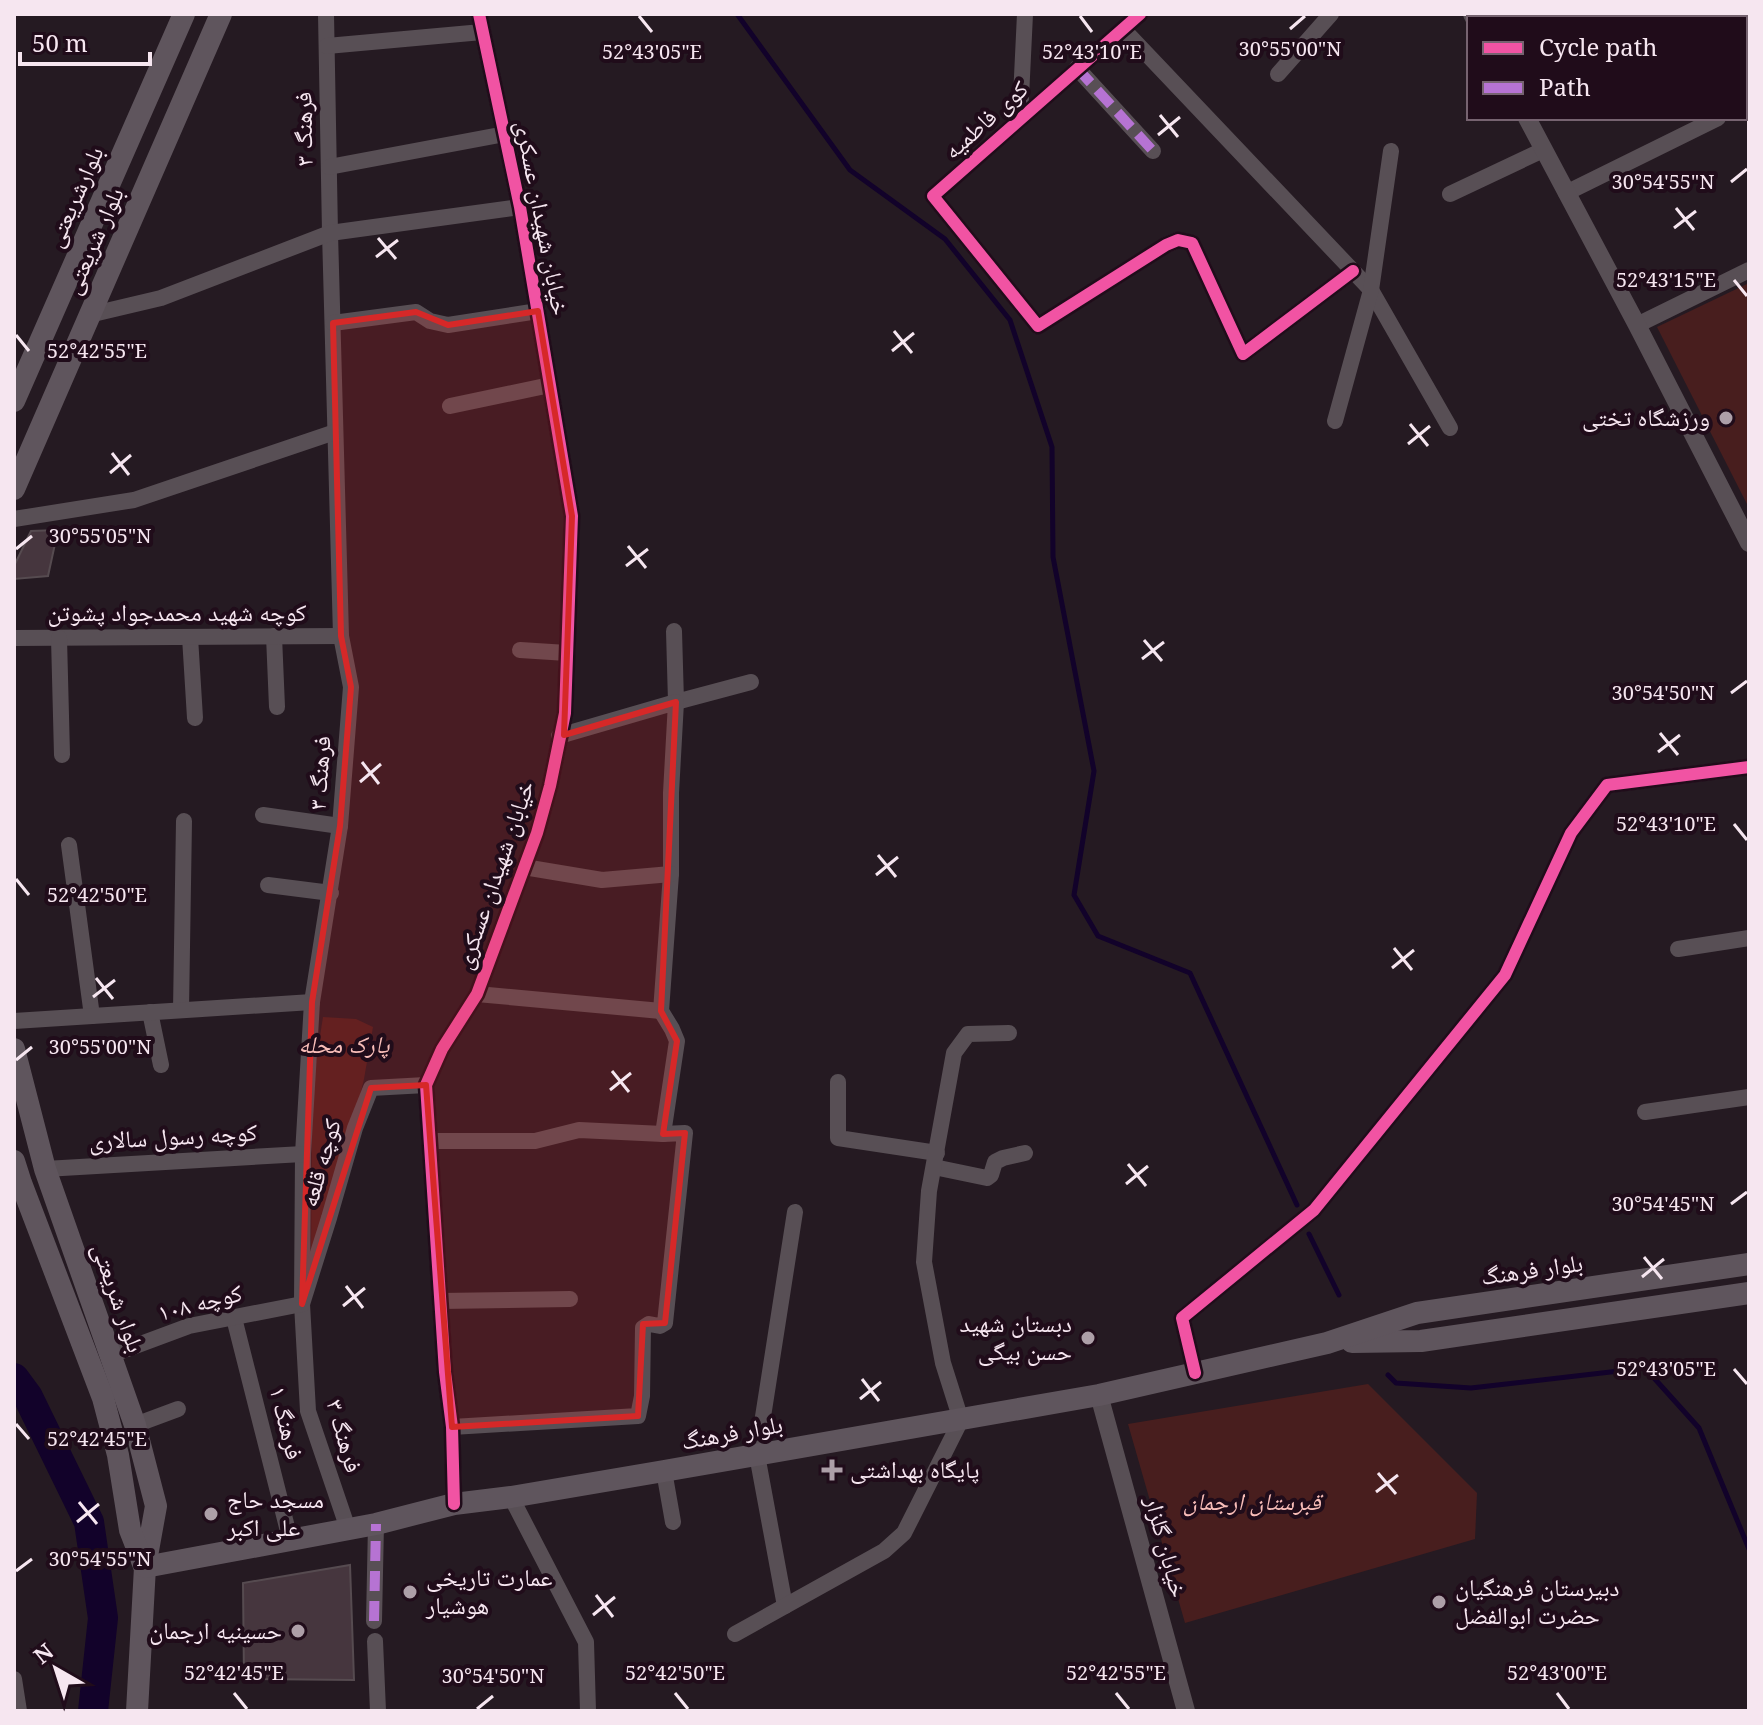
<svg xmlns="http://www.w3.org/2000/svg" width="1763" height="1725" font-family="'Noto Serif','Noto Naskh Arabic',serif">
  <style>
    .green { fill: #481e1e }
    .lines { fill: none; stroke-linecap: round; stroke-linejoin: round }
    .stream { stroke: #12022a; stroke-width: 5 }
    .river { stroke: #12022a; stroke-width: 30 }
    .building { fill: #46363e; stroke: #564b50; stroke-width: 2 }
    .minor { stroke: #584f55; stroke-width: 16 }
    .tertiary { stroke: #584f55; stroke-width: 18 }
    .secondary { stroke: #5f555d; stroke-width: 22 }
    .quiet { stroke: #b673d3; stroke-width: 10; stroke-dasharray: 20 10; stroke-linecap: butt }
    .cycleway-casing { stroke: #200c1a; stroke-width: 17 }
    .cycleway { stroke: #f153a3; stroke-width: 12 }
    .marked { fill: #d62828; fill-opacity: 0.2; stroke: #d62828; stroke-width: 6; stroke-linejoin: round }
    .ticks { fill: none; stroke: #f6e6f0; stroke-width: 3 }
    .poi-dot { fill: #ad9fa8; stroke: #200c1a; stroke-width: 3 }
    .labels { text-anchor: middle; stroke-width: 8; stroke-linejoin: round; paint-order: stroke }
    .street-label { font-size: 24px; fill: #f6e6f0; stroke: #200c1a }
    .poi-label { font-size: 24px; fill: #f6e6f0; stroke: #200c1a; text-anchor: start }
    .park-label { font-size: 24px; font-style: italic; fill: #f8bdb8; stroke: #200c1a }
    .ticks-label { font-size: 20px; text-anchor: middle; fill: #f6e6f0; stroke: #200c1a; stroke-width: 8; stroke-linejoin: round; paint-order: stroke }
  </style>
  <rect width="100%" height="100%" fill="#251a22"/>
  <!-- green -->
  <g class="green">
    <path d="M 1749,283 L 1749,508 L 1657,327 Z"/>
    <path d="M 323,1017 L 356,1019 L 373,1027 L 364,1079 L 321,1259 L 311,1256 L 312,1087 Z"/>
    <path d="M 1368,1384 L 1477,1493 L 1475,1539 L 1185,1623 L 1128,1424 Z"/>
  </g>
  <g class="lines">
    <!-- stream -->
    <g class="stream">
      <path d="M 737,14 L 850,170 L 945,239 L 1010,320 L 1052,447 L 1053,557 L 1094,771 L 1074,895 L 1098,936 L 1190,973 L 1297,1205"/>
      <path d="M 1309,1234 L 1339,1295"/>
      <path d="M 1388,1375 L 1396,1383 L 1471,1388 L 1645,1368 L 1699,1428 L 1749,1549"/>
    </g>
    <!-- river -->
    <path class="river" d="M 14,1378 L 28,1397 L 89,1522 L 103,1618 L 93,1711"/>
  </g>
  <!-- building -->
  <g class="building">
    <path d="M 58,530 L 48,576 L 14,579 L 14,566 L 31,531 Z"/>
    <path d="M 350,1565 L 354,1680 L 244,1679 L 243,1583 Z"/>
  </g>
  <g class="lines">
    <!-- minor -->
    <g class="minor">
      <path d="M 326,14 L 330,233 L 341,636 L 351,687 L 340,826 L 312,1002 L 303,1154 L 302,1304 L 308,1411 L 348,1529"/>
      <path d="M 1140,14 L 933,196 L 1038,326 L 1166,245 L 1178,240 L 1192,243 L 1243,354 L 1353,271"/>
      <path d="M 1123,29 L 1371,290 L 1450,428"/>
      <path d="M 327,46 L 482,32"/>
      <path d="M 1077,68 L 1153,151"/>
      <path d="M 1278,74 L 1331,14"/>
      <path d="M 1745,105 L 1749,103"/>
      <path d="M 1020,118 L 1025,14"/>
      <path d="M 329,167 L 505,134"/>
      <path d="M 1566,193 L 1718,118"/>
      <path d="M 1450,194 L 1543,150"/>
      <path d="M 89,315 L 161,298 L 330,233 L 520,207"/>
      <path d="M 333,323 L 416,312 L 430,321 L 448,325 L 538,311"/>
      <path d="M 1637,325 L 1749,270"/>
      <path d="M 450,406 L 550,385"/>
      <path d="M 1335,421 L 1371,290 L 1391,151"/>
      <path d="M 14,519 L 134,500 L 335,432"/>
      <path d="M 674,631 L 676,702 L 751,682"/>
      <path d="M 274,636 L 277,707"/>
      <path d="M 190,637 L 195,718"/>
      <path d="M 14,638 L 341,636"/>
      <path d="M 59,638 L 62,755"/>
      <path d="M 520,650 L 567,653"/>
      <path d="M 559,736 L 676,702 L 671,793 L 671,874 L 661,1011 L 672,1029 L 677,1041 L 663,1134"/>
      <path d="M 263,815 L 340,826"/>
      <path d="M 69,845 L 92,1016"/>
      <path d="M 524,867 L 602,880 L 671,874"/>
      <path d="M 268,885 L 331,893"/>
      <path d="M 1678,949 L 1749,938"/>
      <path d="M 477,994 L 661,1011"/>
      <path d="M 181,1010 L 184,821"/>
      <path d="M 150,1012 L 161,1065"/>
      <path d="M 14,1021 L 312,1002"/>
      <path d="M 838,1082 L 838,1138 L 937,1153"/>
      <path d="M 1645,1112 L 1749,1097"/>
      <path d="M 430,1141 L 535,1141 L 579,1130 L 663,1134 L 685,1133 L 665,1323 L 660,1326 L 649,1324 L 643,1328 L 642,1396 L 638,1416 L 452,1427"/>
      <path d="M 934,1167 L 987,1178 L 991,1175 L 995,1162 L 1003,1158 L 1025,1153"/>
      <path d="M 45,1169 L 303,1154"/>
      <path d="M 440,1301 L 570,1299"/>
      <path d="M 234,1318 L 290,1539"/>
      <path d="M 111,1355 L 189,1326 L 302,1304 L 329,1218 L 355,1128 L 371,1088 L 426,1085"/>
      <path d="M 1195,1373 L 1182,1318 L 1314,1210 L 1505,975 L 1571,833 L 1607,785 L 1749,767"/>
      <path d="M 135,1425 L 178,1409"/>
      <path d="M 664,1471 L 673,1522"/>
      <path d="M 511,1497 L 586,1642 L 588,1711"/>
      <path d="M 454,1504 L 452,1427 L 445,1372 L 426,1085 L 442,1049 L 477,994 L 537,833 L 550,786 L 565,713 L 572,516 L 520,207 L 479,14"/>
      <path d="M 785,1606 L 757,1455 L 795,1212"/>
      <path d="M 374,1621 L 376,1524"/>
      <path d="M 735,1634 L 884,1551 L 904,1533 L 961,1420 L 943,1363 L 924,1262 L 929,1191 L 954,1053 L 968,1034 L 1009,1033"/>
      <path d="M 375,1641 L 378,1711"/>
      <path d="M 14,1679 L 19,1711"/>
    </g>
    <!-- tertiary -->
    <g class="tertiary">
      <path d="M 1472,14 L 1474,18"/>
      <path d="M 1527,118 L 1637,325 L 1749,543"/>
      <path d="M 1099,1395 L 1186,1711"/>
    </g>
    <!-- secondary -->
    <g class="secondary">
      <path d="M 1676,14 L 1695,18"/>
      <path d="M 1745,28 L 1749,29"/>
      <path d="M 14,401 L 184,14"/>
      <path d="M 14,489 L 221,14"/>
      <path d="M 14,1049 L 45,1169 L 135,1425 L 156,1506 L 145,1567 L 137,1711"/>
      <path d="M 14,1161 L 21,1183 L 103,1398 L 118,1455 L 130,1530 L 144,1566"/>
      <path d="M 1352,1342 L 1421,1341 L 1749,1293"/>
      <path d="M 145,1567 L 376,1524 L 454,1504 L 511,1497 L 664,1471 L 1099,1395 L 1327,1343 L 1417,1313 L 1749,1264"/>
    </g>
    <!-- quiet -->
    <g class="quiet">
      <path d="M 1077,68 L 1153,151"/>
      <path d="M 374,1621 L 376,1524"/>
    </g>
    <!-- cycleway casing -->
    <g class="cycleway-casing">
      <g id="cycleway">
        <path d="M 1140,14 L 933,196 L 1038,326 L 1166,245 L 1178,240 L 1192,243 L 1243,354 L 1353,271"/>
        <path d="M 1195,1373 L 1182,1318 L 1314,1210 L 1505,975 L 1571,833 L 1607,785 L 1749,767"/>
        <path d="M 454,1504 L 452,1427 L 445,1372 L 426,1085 L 442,1049 L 477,994 L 537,833 L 550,786 L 565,713 L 572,516 L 520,207 L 479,14"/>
      </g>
    </g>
    <!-- cycleway -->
    <use href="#cycleway" class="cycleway"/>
  </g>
  <!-- marked area -->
  <path class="marked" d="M 538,311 L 572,516 L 564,735 L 676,702 L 661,1011 L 677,1041 L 663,1134 L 685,1133 L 665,1323 L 643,1324 L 638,1416 L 452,1427 L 426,1085 L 371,1088 L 302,1304 L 312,1002 L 340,826 L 351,687 L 341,636 L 333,323 L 416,312 L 448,325 Z"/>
  <!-- ticks -->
  <path class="ticks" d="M 639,16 L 652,32M 1080,16 L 1092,32M 1290,29 L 1305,16M 1160,115 L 1178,137M 1158,135 L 1180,117M 1731,182 L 1747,169M 1676,208 L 1694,230M 1674,228 L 1696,211M 378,238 L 396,259M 376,257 L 398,240M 1734,280 L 1747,296M 894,331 L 912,353M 16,335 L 29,351M 892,351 L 914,333M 1410,424 L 1428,446M 1408,444 L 1430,426M 112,453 L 129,475M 110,473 L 131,455M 628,546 L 646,568M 16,549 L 32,536M 626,566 L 648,549M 1144,640 L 1162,661M 1142,659 L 1164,642M 1731,693 L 1747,681M 1660,733 L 1678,755M 1658,752 L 1680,735M 362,762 L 379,784M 360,782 L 381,764M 1734,824 L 1747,840M 878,855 L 896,877M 876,875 L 898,857M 16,879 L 29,895M 1394,948 L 1412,970M 1392,968 L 1414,950M 96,978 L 113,999M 93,997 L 115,980M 16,1060 L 32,1047M 612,1071 L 629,1092M 610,1090 L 631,1073M 1128,1164 L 1146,1186M 1126,1184 L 1148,1166M 1731,1204 L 1747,1192M 1644,1257 L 1662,1279M 1642,1277 L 1664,1259M 346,1286 L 363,1308M 343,1306 L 365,1288M 1734,1369 L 1747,1384M 862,1379 L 879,1401M 860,1399 L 881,1382M 16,1424 L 29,1439M 1378,1473 L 1396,1494M 1376,1492 L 1398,1475M 79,1502 L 97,1524M 77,1522 L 99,1504M 16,1571 L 32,1559M 596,1595 L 613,1617M 593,1615 L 615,1597M 234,1693 L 247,1709M 675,1693 L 688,1709M 1116,1693 L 1129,1709M 1557,1693 L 1569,1709M 477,1709 L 493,1696"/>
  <!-- markers -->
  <g class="poi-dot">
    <circle cx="1726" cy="418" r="8"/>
    <circle cx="1088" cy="1338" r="8"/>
    <path d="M828 1458h8v8h8v8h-8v8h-8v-8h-8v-8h8z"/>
    <circle cx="211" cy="1514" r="8"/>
    <circle cx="410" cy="1592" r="8"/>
    <circle cx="1439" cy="1602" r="8"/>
    <circle cx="298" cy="1631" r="8"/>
  </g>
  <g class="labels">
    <!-- street labels -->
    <g class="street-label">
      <text transform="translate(986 120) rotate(-42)" y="8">کوی فاطمیه</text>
      <text transform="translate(304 129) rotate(-91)" y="8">فرهنگ ۳</text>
      <text transform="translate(75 197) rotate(-66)" y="8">بلوارشریعتی</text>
      <text transform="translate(542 218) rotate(79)" y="8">خیابان شهیدان عسکری</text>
      <text transform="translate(94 241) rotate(-66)" y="8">بلوار شریعتی</text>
      <text x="177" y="621">کوچه شهید محمدجواد پشوتن</text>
      <text transform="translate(320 773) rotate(-86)" y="8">فرهنگ ۳</text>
      <text transform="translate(495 875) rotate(-71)" y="8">خیابان شهیدان عسکری</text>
      <text transform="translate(173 1137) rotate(-3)" y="8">کوچه رسول سالاری</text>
      <text transform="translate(321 1163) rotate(-74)" y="8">کوچه قلعه</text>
      <text transform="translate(1532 1270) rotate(-8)" y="8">بلوار فرهنگ</text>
      <text transform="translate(118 1298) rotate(71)" y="8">بلوار شریعتی</text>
      <text transform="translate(200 1303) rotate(-14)" y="8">کوچه ۱۰۸</text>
      <text transform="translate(286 1423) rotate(76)" y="8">فرهنگ ۱</text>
      <text transform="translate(732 1433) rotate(-10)" y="8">بلوار فرهنگ</text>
      <text transform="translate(344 1436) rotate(74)" y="8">فرهنگ ۳</text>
      <text transform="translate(1166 1547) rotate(75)" y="8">خیابان گلزار</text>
    </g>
    <!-- poi labels -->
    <g class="poi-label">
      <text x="1710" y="426" text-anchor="end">ورزشگاه تختی</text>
      <text x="1072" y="1332" text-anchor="end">دبستان شهید<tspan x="1072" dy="28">حسن بیگی</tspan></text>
      <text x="850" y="1478">پایگاه بهداشتی</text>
      <text x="227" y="1508">مسجد حاج<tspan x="227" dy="28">علی اکبر</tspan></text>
      <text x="426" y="1586">عمارت تاریخی<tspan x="426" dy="28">هوشیار</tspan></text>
      <text x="1455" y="1596">دبیرستان فرهنگیان<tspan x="1455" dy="28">حضرت ابوالفضل</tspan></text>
      <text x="282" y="1639" text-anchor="end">حسینیه ارجمان</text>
    </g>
    <!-- park labels -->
    <g class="park-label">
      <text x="344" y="1053">پارک محله</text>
      <text x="1252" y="1510">قبرستان ارجمان</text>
    </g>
  </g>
  <g class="ticks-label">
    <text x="1290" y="56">30°55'00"N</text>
    <text x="652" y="59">52°43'05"E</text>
    <text x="1092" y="59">52°43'10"E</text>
    <text x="1663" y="189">30°54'55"N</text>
    <text x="1666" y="287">52°43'15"E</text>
    <text x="97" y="358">52°42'55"E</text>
    <text x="100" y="543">30°55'05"N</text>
    <text x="1663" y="700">30°54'50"N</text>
    <text x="1666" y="831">52°43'10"E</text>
    <text x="97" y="902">52°42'50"E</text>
    <text x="100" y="1054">30°55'00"N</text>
    <text x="1663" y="1211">30°54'45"N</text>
    <text x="1666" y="1376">52°43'05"E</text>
    <text x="97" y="1446">52°42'45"E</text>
    <text x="100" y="1566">30°54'55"N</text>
    <text x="234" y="1680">52°42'45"E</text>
    <text x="675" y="1680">52°42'50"E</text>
    <text x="1116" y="1680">52°42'55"E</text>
    <text x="1557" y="1680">52°43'00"E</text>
    <text x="493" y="1683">30°54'50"N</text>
  </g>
  <!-- border -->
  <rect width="1763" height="1725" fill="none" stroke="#f6e6f0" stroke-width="32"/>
  <!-- legend -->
  <rect x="1467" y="16" width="280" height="104" fill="#200c1a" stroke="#766370" stroke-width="2"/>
  <rect x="1483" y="42" width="40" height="12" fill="#f153a3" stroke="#766370" stroke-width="2"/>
  <text x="1539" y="56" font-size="24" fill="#f6e6f0">Cycle path</text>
  <rect x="1483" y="82" width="40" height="12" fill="#b673d3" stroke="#766370" stroke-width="2"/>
  <text x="1539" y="96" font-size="24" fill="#f6e6f0">Path</text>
  <!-- north arrow -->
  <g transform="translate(56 1669) rotate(321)" stroke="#200c1a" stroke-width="6" paint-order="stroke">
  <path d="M0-6L14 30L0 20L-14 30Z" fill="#f6e6f0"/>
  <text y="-12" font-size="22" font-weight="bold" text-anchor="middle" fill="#f6e6f0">N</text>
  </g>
  <!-- scale -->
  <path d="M20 52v12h130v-12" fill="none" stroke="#f6e6f0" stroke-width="4"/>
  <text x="32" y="52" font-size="24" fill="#f6e6f0" stroke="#200c1a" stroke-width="6" paint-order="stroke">50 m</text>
</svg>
